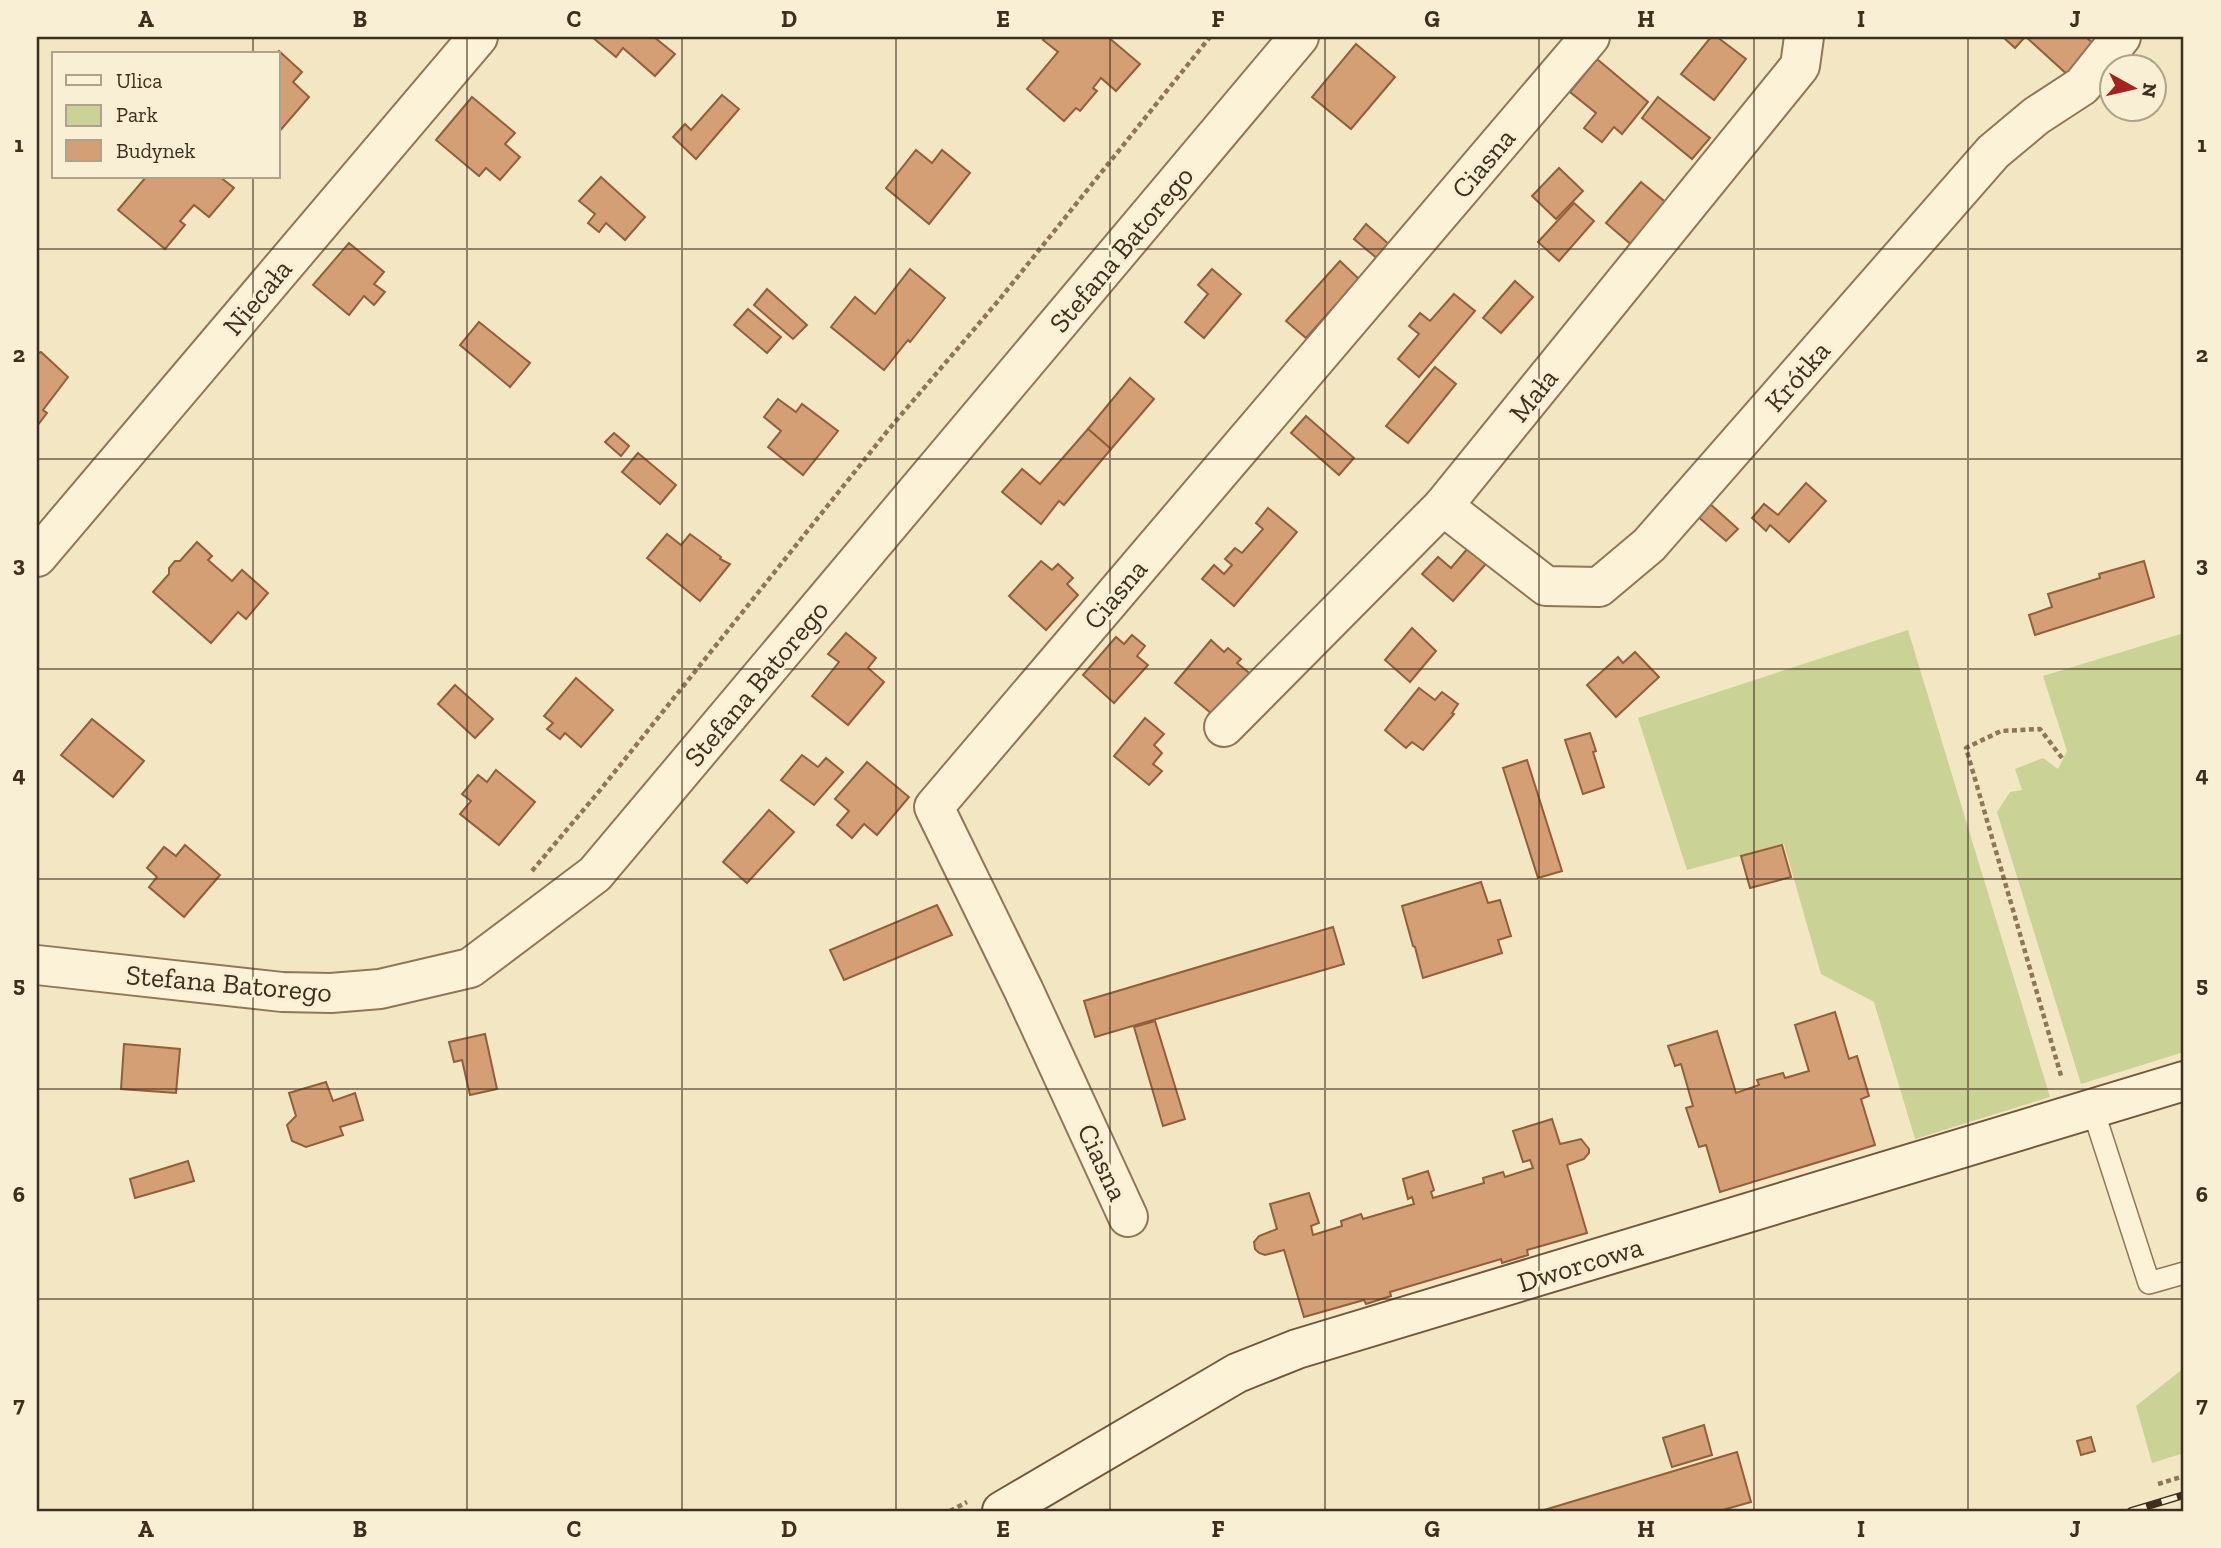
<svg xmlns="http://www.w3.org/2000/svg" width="2221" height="1548" font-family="'Zilla Slab',serif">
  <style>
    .green { fill: #cad395 }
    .building { fill: #d59f75; stroke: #925f3a; stroke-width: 2 }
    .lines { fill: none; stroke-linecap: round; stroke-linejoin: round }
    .lane-casing { stroke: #907657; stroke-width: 24 }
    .street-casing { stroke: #907657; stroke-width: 42 }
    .secondary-casing { stroke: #72573a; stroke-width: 42 }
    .path { stroke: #907657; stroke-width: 4.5; stroke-dasharray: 5 3.5; stroke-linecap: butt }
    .lane { stroke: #fcf2d8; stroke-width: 21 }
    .street { stroke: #fcf2d8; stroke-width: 38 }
    .secondary { stroke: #fcf2d8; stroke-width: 38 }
    .rail-casing { stroke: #3e2e1d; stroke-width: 8 }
    .rail { stroke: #f9efd4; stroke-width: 5; stroke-dasharray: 16; stroke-linecap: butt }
    .grid { fill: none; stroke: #3e2e1d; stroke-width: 2; stroke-opacity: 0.55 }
    .labels { text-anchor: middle; stroke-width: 6; stroke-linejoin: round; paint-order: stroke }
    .street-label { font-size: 28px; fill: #3e2e1d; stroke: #f9efd4 }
    .neatline { fill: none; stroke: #3e2e1d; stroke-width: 2.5 }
    .grid-label { font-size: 23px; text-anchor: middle; font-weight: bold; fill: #3e2e1d }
  </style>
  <rect width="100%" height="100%" fill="#f3e6c3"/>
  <!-- green -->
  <g class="green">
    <path d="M 1908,630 L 2050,1097 L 1915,1139 L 1874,1002 L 1821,974 L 1784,844 L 1687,870 L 1638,718 Z"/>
    <path d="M 2184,633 L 2184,1052 L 2081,1084 L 1997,812 L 2010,792 L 2022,790 L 2015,769 L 2043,758 L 2058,769 L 2067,751 L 2043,676 Z"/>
    <path d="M 2184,1368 L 2184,1453 L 2152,1463 L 2136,1406 Z"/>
  </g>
  <!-- building -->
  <g class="building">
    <path d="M 592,37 L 654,37 L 675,54 L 655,76 L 623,48 L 616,57 Z"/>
    <path d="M 1046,37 L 1108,37 L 1140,64 L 1116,91 L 1101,78 L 1093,88 L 1097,91 L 1080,111 L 1076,108 L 1064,121 L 1027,89 L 1058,52 L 1043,40 Z"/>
    <path d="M 1711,37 L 1717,37 L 1746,59 L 1714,100 L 1681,74 Z"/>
    <path d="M 2003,37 L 2025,37 L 2015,48 Z"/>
    <path d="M 2026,37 L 2086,37 L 2097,47 L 2070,77 Z"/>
    <path d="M 1356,44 L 1395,77 L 1351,129 L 1312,97 Z"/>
    <path d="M 279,51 L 302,72 L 293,82 L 309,97 L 278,133 L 278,54 L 276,54 Z"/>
    <path d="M 1597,59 L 1648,102 L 1622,134 L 1614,127 L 1602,142 L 1584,128 L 1596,113 L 1570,92 Z"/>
    <path d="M 722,95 L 739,109 L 696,159 L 673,137 L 685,124 L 691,130 Z"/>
    <path d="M 472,97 L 515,133 L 505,144 L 520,157 L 500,180 L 486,168 L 479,176 L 436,140 Z"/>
    <path d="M 1658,97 L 1710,138 L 1692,159 L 1642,118 Z"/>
    <path d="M 916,150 L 932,163 L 942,150 L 970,173 L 929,224 L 886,188 Z"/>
    <path d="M 1559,168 L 1583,191 L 1556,219 L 1532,196 Z"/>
    <path d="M 146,177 L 220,177 L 234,188 L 209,217 L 194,205 L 180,221 L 185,225 L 165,249 L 118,210 Z"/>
    <path d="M 601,177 L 645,217 L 625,240 L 606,223 L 599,232 L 588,223 L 595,214 L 579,201 Z"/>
    <path d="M 1641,182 L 1669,205 L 1634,247 L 1606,223 Z"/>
    <path d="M 1574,203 L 1594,221 L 1559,261 L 1538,242 Z"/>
    <path d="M 1366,224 L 1391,246 L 1379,260 L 1354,239 Z"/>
    <path d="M 349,243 L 384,272 L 374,284 L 385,292 L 374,305 L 364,296 L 349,315 L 313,285 Z"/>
    <path d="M 1340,261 L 1359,279 L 1306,338 L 1286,321 Z"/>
    <path d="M 910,269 L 945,298 L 910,342 L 908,340 L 884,370 L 831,327 L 855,297 L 875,314 Z"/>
    <path d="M 1212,269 L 1241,294 L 1204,338 L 1185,322 L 1208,294 L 1198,285 Z"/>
    <path d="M 1515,281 L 1533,297 L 1501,333 L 1483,318 Z"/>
    <path d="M 767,289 L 807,325 L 793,339 L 754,305 Z"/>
    <path d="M 1454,294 L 1475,311 L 1419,377 L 1398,359 L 1419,334 L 1409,326 L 1420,313 L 1430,321 Z"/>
    <path d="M 748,309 L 781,337 L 767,353 L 734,325 Z"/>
    <path d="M 479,322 L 530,363 L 510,387 L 460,345 Z"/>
    <path d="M 37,351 L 39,353 L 41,352 L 68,377 L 43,410 L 47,413 L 37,426 Z"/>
    <path d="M 1435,367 L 1456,384 L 1408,443 L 1386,426 Z"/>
    <path d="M 1130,378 L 1154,399 L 1111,449 L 1088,429 Z"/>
    <path d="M 778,399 L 796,412 L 802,404 L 838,431 L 803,475 L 768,447 L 781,431 L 764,417 Z"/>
    <path d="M 1306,416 L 1354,458 L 1339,475 L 1291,433 Z"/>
    <path d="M 1088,429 L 1111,449 L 1064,505 L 1059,501 L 1041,524 L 1002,492 L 1022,469 L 1040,484 Z"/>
    <path d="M 614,433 L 629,446 L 621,456 L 605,442 Z"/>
    <path d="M 638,453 L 676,485 L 660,504 L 622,472 Z"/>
    <path d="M 1806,483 L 1826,501 L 1789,542 L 1770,525 L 1766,531 L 1752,518 L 1764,504 L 1778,515 Z"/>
    <path d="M 1709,503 L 1738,529 L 1726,541 L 1697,516 Z"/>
    <path d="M 1268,508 L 1297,532 L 1234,606 L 1202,579 L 1214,565 L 1224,574 L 1232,565 L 1225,559 L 1235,548 L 1242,553 L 1263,529 L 1256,523 Z"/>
    <path d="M 667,534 L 681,545 L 690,534 L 721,557 L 720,559 L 730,564 L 700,601 L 647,558 Z"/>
    <path d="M 1474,541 L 1492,557 L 1453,601 L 1422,574 L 1438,557 L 1451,568 Z"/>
    <path d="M 197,542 L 212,556 L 208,560 L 232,581 L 242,570 L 268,593 L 246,619 L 238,612 L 211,643 L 153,592 L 169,574 L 169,568 L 175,561 L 180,561 Z"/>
    <path d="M 1041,561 L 1052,570 L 1058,564 L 1073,578 L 1067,584 L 1078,595 L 1046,630 L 1009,596 Z"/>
    <path d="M 2144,561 L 2154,597 L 2035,635 L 2029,615 L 2052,607 L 2048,594 L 2100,578 L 2099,574 Z"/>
    <path d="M 1412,628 L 1436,651 L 1410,682 L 1385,660 Z"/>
    <path d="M 846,633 L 876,658 L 868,668 L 884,682 L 848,725 L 812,696 L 839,662 L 828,654 Z"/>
    <path d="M 1132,635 L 1145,646 L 1137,656 L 1148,665 L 1114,703 L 1083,675 L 1116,637 L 1124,644 Z"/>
    <path d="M 1211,640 L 1224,652 L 1228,648 L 1241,659 L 1237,663 L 1253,676 L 1218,719 L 1175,683 Z"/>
    <path d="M 1635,652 L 1659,677 L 1616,717 L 1587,685 L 1618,657 L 1623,663 Z"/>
    <path d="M 576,678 L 613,710 L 581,747 L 565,733 L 560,739 L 547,729 L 553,723 L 544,716 Z"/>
    <path d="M 455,685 L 493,719 L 475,738 L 438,704 Z"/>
    <path d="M 1419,688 L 1435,700 L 1442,692 L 1458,704 L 1452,713 L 1454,714 L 1423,750 L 1412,742 L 1406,748 L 1385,730 Z"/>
    <path d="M 1145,718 L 1164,734 L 1154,745 L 1162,753 L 1153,764 L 1162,771 L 1149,785 L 1114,756 Z"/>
    <path d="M 92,719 L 144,761 L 113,797 L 61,755 Z"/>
    <path d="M 1590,733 L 1596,751 L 1593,752 L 1604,787 L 1583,794 L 1565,740 Z"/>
    <path d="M 802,755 L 818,767 L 826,758 L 843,772 L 814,805 L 781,780 Z"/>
    <path d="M 1527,760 L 1562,871 L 1538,878 L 1503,768 Z"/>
    <path d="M 867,762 L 909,797 L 877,835 L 864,824 L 852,838 L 837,825 L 849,811 L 835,799 Z"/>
    <path d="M 496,770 L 535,802 L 499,845 L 460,814 L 471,801 L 462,794 L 478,775 L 487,782 Z"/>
    <path d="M 769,810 L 794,832 L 747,883 L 723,862 Z"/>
    <path d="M 185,845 L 220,875 L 184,917 L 149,887 L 157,877 L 147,868 L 164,847 L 176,856 Z"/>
    <path d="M 1782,845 L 1791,877 L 1750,888 L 1741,856 Z"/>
    <path d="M 1481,882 L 1488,903 L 1500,900 L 1511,936 L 1498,940 L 1502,953 L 1423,978 L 1415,947 L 1413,946 L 1402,906 Z"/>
    <path d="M 937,905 L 952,935 L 844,980 L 830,950 Z"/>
    <path d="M 1333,927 L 1344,964 L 1095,1037 L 1084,1001 Z"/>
    <path d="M 1835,1012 L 1849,1059 L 1857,1056 L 1869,1096 L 1861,1099 L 1875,1145 L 1720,1192 L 1706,1145 L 1699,1147 L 1686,1108 L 1693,1106 L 1681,1064 L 1675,1066 L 1668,1046 L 1717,1031 L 1736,1093 L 1759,1085 L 1757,1080 L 1783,1073 L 1785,1078 L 1809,1071 L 1795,1025 Z"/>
    <path d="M 1155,1021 L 1185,1119 L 1163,1126 L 1134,1027 Z"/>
    <path d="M 485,1034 L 497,1089 L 470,1095 L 462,1060 L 454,1062 L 449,1042 Z"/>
    <path d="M 124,1044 L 180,1049 L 176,1093 L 121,1089 Z"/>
    <path d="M 326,1082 L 333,1101 L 355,1093 L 363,1120 L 340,1127 L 343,1135 L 306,1147 L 292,1141 L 287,1125 L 296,1116 L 289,1093 Z"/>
    <path d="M 1552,1119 L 1560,1144 L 1581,1139 L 1589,1149 L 1589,1153 L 1584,1159 L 1567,1165 L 1587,1233 L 1527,1250 L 1528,1255 L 1502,1263 L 1501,1259 L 1390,1292 L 1391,1296 L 1366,1304 L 1364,1300 L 1304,1317 L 1284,1250 L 1265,1255 L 1259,1253 L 1255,1249 L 1254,1242 L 1259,1236 L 1277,1229 L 1270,1204 L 1309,1193 L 1319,1223 L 1311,1226 L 1313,1235 L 1342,1226 L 1341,1221 L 1361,1214 L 1363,1219 L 1414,1204 L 1412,1197 L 1408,1199 L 1403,1179 L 1428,1171 L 1434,1190 L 1431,1192 L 1433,1198 L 1484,1183 L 1483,1178 L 1503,1172 L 1505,1177 L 1533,1168 L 1530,1160 L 1523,1162 L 1513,1131 Z"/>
    <path d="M 188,1161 L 194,1181 L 135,1198 L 130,1179 Z"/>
    <path d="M 1704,1425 L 1712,1455 L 1672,1467 L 1663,1438 Z"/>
    <path d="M 2091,1437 L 2095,1451 L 2081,1455 L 2077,1441 Z"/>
    <path d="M 1737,1452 L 1751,1502 L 1719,1511 L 1545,1511 L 1544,1510 Z"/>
  </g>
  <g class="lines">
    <!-- lane casing -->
    <g class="lane-casing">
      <path id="lane" d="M 2093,1110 L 2149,1283 L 2184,1273"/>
    </g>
    <!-- street casing -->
    <g class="street-casing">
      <g id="street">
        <path d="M 1443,506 L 1546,586 L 1599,587 L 1649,545 L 1993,152 L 2036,116 L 2082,86 L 2121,37"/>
        <path d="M 37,557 L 478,37"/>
        <path d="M 1224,727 L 1443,506 L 1800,66 L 1804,37"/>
        <path d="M 37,965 L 282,992 L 331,993 L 380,989 L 470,968 L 595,874 L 1299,37"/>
        <path d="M 1128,1217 L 1024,991 L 934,807 L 1590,37"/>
      </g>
    </g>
    <!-- secondary casing -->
    <g class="secondary-casing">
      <path id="secondary" d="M 1002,1511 L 1237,1373 L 1297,1349 L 2184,1081"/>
    </g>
    <!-- path -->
    <g class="path">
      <path d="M 2062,758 L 2040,729 L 2001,731 L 1966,748 L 2062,1079"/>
      <path d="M 532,871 L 601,789 L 889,429 L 999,300 L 1210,37"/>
      <path d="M 2158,1484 L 2184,1476"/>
      <path d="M 950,1511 L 967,1502"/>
    </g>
    <!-- lane -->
    <use href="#lane" class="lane"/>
    <!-- street -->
    <use href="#street" class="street"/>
    <!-- secondary -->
    <use href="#secondary" class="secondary"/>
    <!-- rail casing -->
    <g class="rail-casing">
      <path id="rail" d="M 2131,1511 L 2184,1495"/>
    </g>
    <!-- rail -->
    <use href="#rail" class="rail"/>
  </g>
  <!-- grid -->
  <path class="grid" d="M 253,37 L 253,54M 467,37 L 467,1511M 682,37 L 682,1511M 896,37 L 896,1511M 1110,37 L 1110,1511M 1325,37 L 1325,1511M 1539,37 L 1539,1511M 1754,37 L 1754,1511M 1968,37 L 1968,1511M 253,177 L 253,1511M 37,249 L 2184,249M 37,459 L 2184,459M 37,669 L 2184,669M 37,879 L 2184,879M 37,1089 L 2184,1089M 37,1299 L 2184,1299"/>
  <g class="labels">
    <!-- street labels -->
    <g class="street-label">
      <text transform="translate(1483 163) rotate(-50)" y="10">Ciasna</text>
      <text transform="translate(1121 249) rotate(-50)" y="10">Stefana Batorego</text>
      <text transform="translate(257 297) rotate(-50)" y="10">Niecała</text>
      <text transform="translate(1797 376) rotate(-49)" y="10">Krótka</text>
      <text transform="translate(1533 395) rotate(-51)" y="10">Mała</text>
      <text transform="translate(1115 594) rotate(-50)" y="10">Ciasna</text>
      <text transform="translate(756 683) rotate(-50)" y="10">Stefana Batorego</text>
      <text transform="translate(229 983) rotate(5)" y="10">Stefana Batorego</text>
      <text transform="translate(1103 1162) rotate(65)" y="10">Ciasna</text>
      <text transform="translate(1580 1264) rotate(-17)" y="10">Dworcowa</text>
    </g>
  </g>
  <!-- border -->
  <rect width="2221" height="1548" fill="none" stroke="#f9efd4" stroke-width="77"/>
  <!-- legend -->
  <rect x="52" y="52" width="228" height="126" fill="#f9efd4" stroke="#aea28b" stroke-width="2"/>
  <rect x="66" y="75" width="35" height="10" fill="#fcf2d8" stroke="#aea28b" stroke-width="2"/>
  <text x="116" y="88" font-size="21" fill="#3e2e1d">Ulica</text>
  <rect x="66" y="105" width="35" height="21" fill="#cad395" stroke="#aea28b" stroke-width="2"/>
  <text x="116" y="122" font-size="21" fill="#3e2e1d">Park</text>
  <rect x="66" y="140" width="35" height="21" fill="#d59f75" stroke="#aea28b" stroke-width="2"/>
  <text x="116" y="158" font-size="21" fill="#3e2e1d">Budynek</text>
  <!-- north arrow -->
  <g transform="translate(2133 88) rotate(98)"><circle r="33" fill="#f9efd4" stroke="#aea28b" stroke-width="2"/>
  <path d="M0-5L12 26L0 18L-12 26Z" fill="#a62220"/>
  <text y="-10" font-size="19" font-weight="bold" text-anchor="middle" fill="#3e2e1d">N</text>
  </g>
  <rect x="38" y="38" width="2144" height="1472" class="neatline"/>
  <g class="grid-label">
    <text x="146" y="27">A</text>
    <text x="360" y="27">B</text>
    <text x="574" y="27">C</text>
    <text x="789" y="27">D</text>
    <text x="1003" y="27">E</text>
    <text x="1218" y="27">F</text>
    <text x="1432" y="27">G</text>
    <text x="1646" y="27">H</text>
    <text x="1861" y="27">I</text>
    <text x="2075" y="27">J</text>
    <text x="19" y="152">1</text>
    <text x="2202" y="152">1</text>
    <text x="19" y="362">2</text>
    <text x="2202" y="362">2</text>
    <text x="19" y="572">3</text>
    <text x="2202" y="572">3</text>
    <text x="19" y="782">4</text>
    <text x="2202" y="782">4</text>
    <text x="19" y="992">5</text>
    <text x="2202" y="992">5</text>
    <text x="19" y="1202">6</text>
    <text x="2202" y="1202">6</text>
    <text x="19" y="1412">7</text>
    <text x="2202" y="1412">7</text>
    <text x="146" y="1537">A</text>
    <text x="360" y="1537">B</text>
    <text x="574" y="1537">C</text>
    <text x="789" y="1537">D</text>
    <text x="1003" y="1537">E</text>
    <text x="1218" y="1537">F</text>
    <text x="1432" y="1537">G</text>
    <text x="1646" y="1537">H</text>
    <text x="1861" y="1537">I</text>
    <text x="2075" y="1537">J</text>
  </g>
</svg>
